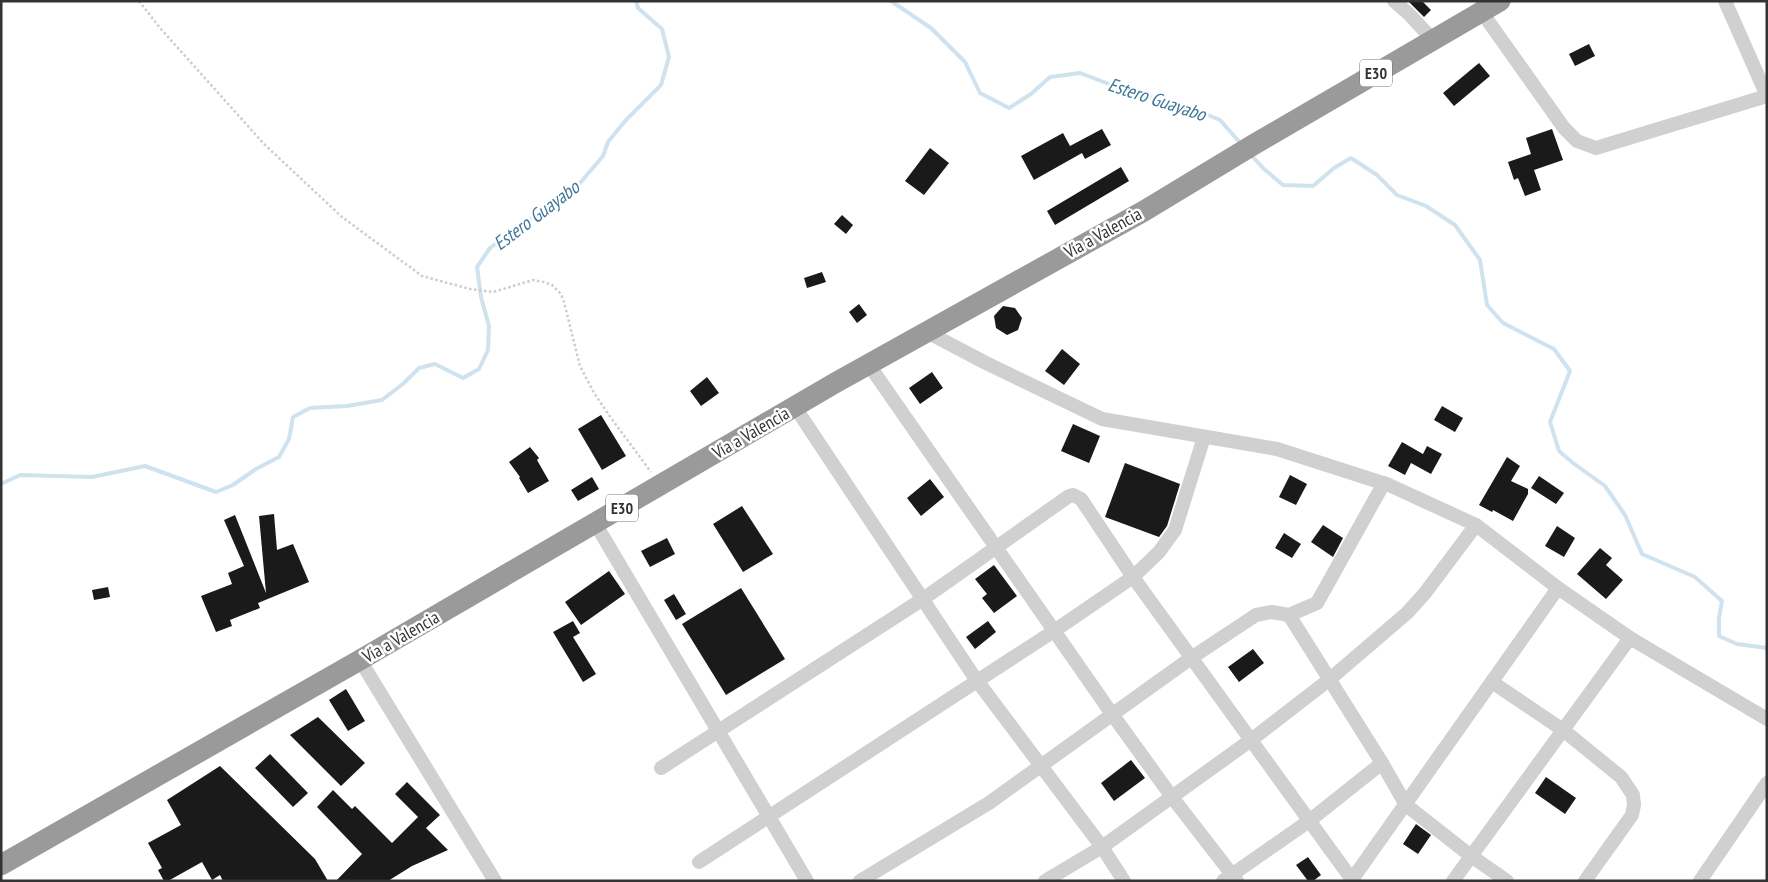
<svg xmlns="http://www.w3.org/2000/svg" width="1768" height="882" font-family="'PT Sans Narrow',sans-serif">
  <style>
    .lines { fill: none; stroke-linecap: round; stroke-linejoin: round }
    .stream { stroke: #cfe2ee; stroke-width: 4 }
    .building { fill: #1a1a1a }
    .path { stroke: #cdcdcd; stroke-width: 2.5; stroke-dasharray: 2.5 2.5; stroke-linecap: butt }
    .minor { stroke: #d0d0d0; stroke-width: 14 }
    .highway { stroke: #9a9a9a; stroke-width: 21 }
    .labels { text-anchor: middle; stroke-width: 5; stroke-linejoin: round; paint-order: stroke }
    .shield { fill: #fff; stroke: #707070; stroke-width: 1 }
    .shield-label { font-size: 16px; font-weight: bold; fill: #333 }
    .street-label { font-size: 18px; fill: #333; stroke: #fff }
    .water-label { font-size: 19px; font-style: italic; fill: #3f7597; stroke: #fff }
  </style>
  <rect width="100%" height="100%" fill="#fff"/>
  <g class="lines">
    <!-- stream -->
    <g class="stream">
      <path d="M 891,1 L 931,28 L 965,62 L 980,93 L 1009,108 L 1031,94 L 1050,77 L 1080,73 L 1130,92 L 1186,106 L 1220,120 L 1242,145"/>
      <path d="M 1250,154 L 1264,169 L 1283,185 L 1313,186 L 1334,168 L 1351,158 L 1377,175 L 1397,195 L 1426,206 L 1455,225 L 1480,260 L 1487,305 L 1503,323 L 1554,349 L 1570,371 L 1550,422 L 1559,451 L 1573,463 L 1605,486 L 1625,515 L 1642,554 L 1695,577 L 1722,601 L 1719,618 L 1719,636 L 1737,644 L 1767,648"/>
      <path d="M 1,484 L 20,475 L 92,477 L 145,466 L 216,492 L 233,485 L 256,469 L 279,457 L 289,439 L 293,417 L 310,408 L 347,406 L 382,400 L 404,383 L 419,368 L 435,364 L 463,378 L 479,369 L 488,350 L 489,326 L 481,297 L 477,267 L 490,248 L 580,183 L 603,156 L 608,142 L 625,121 L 661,85 L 669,57 L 662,29 L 638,8 L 636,1"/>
    </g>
  </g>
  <!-- building -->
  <g class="building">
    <path d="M 1408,1 L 1422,1 L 1431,10 L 1424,17 Z"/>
    <path d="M 1589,44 L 1595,56 L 1575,66 L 1569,54 Z"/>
    <path d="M 1479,63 L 1490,76 L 1454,106 L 1443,93 Z"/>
    <path d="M 1102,129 L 1111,145 L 1085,159 L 1082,153 L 1034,180 L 1021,156 L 1063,133 L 1070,146 Z"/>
    <path d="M 1552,129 L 1563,160 L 1534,170 L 1541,190 L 1525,196 L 1518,178 L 1514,180 L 1508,162 L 1531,154 L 1526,138 Z"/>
    <path d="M 930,148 L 949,163 L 924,195 L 905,181 Z"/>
    <path d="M 1121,167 L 1129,181 L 1055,225 L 1047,211 Z"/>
    <path d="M 842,215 L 853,225 L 846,234 L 834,224 Z"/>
    <path d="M 822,272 L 826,282 L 807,288 L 804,278 Z"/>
    <path d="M 859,304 L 867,315 L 857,323 L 849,312 Z"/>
    <path d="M 1003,306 L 1015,308 L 1022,318 L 1018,330 L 1007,335 L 996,328 L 994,316 Z"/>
    <path d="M 1062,349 L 1080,364 L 1064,385 L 1045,371 Z"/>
    <path d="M 932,372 L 943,388 L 920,404 L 909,388 Z"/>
    <path d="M 707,377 L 719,393 L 701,406 L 690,391 Z"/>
    <path d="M 1442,406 L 1463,418 L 1455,432 L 1434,420 Z"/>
    <path d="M 601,415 L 626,456 L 602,470 L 578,429 Z"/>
    <path d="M 1073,424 L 1100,436 L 1089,463 L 1061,451 Z"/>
    <path d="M 1402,442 L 1423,454 L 1427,446 L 1442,454 L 1431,474 L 1411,463 L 1405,475 L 1388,466 Z"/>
    <path d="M 530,447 L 539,458 L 537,460 L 549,481 L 528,493 L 519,478 L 520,477 L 509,462 Z"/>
    <path d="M 1507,457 L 1520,466 L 1511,481 L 1528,489 L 1528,494 L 1513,521 L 1493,510 L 1492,512 L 1479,505 Z"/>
    <path d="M 1125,463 L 1180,484 L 1167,526 L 1159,537 L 1105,517 Z"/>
    <path d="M 1290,475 L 1307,484 L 1296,505 L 1279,497 Z"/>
    <path d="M 1539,476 L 1564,493 L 1556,504 L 1531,488 Z"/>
    <path d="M 592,477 L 599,489 L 578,501 L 571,490 Z"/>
    <path d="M 930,479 L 944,497 L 921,516 L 907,498 Z"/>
    <path d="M 742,506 L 773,554 L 743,572 L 713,524 Z"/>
    <path d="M 274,514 L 277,550 L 293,544 L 309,582 L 258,603 L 260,608 L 230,620 L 232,626 L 216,632 L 201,596 L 232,584 L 228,573 L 244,566 L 224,520 L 235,515 L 266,593 L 259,516 Z"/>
    <path d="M 1323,525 L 1343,538 L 1333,557 L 1311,542 Z"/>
    <path d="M 1557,526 L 1575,538 L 1564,557 L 1545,546 Z"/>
    <path d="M 1284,533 L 1301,544 L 1292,558 L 1275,548 Z"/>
    <path d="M 667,538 L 675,554 L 650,567 L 641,551 Z"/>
    <path d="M 1600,548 L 1612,558 L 1606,565 L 1623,580 L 1606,599 L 1577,574 Z"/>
    <path d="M 994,565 L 1017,596 L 994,613 L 982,598 L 987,594 L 975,579 Z"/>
    <path d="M 609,571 L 625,594 L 581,625 L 565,602 Z"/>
    <path d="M 108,587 L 110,597 L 94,600 L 92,590 Z"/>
    <path d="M 741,588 L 785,659 L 726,695 L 682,624 Z"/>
    <path d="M 674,594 L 686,614 L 676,620 L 664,600 Z"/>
    <path d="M 573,621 L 580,633 L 573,637 L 596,674 L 583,682 L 553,632 Z"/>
    <path d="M 988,621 L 996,632 L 975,649 L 966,637 Z"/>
    <path d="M 1253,649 L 1264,663 L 1239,682 L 1228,667 Z"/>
    <path d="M 346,689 L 365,721 L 348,731 L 329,700 Z"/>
    <path d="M 318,717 L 365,763 L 341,786 L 290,735 Z"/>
    <path d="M 270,754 L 308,793 L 293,807 L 255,768 Z"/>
    <path d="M 1131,760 L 1145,778 L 1114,801 L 1101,783 Z"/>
    <path d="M 220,766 L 315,859 L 328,881 L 223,881 L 220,875 L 212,880 L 202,862 L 168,881 L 164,881 L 158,870 L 162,868 L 148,843 L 181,825 L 167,800 Z"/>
    <path d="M 1546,777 L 1576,798 L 1565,814 L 1535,793 Z"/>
    <path d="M 407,782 L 440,815 L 426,828 L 448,850 L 412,866 L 388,881 L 336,881 L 362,854 L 317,807 L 333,790 L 352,809 L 355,806 L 392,843 L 418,817 L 395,794 Z"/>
    <path d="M 1416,824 L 1431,835 L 1418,854 L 1403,844 Z"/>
    <path d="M 1308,857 L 1321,875 L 1313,881 L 1308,881 L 1296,865 Z"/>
  </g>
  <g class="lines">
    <!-- path -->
    <path class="path" d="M 139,1 L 160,28 L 264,144 L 342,217 L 422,276 L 470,289 L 493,292 L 533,280 L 544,282 L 552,285 L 561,294 L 564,302 L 580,366 L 594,393 L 611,418 L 651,472"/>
    <!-- minor -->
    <g class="minor">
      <path d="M 1394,1 L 1409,14 L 1433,40"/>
      <path d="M 1725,1 L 1767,96"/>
      <path d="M 1481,11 L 1564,128 L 1577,141 L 1596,148 L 1767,96"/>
      <path d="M 927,332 L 984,362 L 1102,419 L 1277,449 L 1389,485 L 1476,525 L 1558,588 L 1630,638 L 1767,719"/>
      <path d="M 869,365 L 1112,714 L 1172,797 L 1237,881"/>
      <path d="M 795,407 L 975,678 L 1102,847 L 1124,881"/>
      <path d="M 595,523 L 807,881"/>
      <path d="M 1289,615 L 1382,763 L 1406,805 L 1471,856 L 1507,881"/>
      <path d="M 360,660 L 495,881"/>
      <path d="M 1492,682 L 1563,730 L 1621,777 L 1633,795 L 1634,805 L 1632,815 L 1585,881"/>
      <path d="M 661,768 L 923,599 L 1069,496 L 1073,495 L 1081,499 L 1133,577 L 1353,881"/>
      <path d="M 699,862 L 1054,631 L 1133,577 L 1159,552 L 1175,530 L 1204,437"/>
      <path d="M 860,881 L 989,803 L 1191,658 L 1256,615 L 1272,612 L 1289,615 L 1317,603 L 1384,483"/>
      <path d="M 1045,881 L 1102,847 L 1251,740 L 1330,679 L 1407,613 L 1425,593 L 1476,525"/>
      <path d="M 1223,881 L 1309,821 L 1382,763"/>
      <path d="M 1351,881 L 1558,588"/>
      <path d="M 1453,881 L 1630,638"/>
      <path d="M 1700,881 L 1767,783"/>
    </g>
    <!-- highway -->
    <path class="highway" d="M 1,865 L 360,660 L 835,383 L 1144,211 L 1253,145 L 1500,1"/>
  </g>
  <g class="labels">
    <!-- shield labels -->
    <g class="shield">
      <rect x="1360" y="59.5" width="32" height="27" rx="4"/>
      <rect x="606" y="494.5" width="32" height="27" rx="4"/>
    </g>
    <g class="shield-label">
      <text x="1376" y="79">E30</text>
      <text x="622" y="514">E30</text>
    </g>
    <!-- street labels -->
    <g class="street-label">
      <text transform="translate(1103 233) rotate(-29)" y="6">Vía a Valencia</text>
      <text transform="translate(751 433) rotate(-30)" y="6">Vía a Valencia</text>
      <text transform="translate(401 637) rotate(-30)" y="6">Vía a Valencia</text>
    </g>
    <!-- water labels -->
    <g class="water-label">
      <text transform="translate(1157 99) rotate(18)" y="7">Estero Guayabo</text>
      <text transform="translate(536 215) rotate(-37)" y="7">Estero Guayabo</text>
    </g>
  </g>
  <!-- border -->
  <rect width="1768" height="882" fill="none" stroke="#333333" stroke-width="5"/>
</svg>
